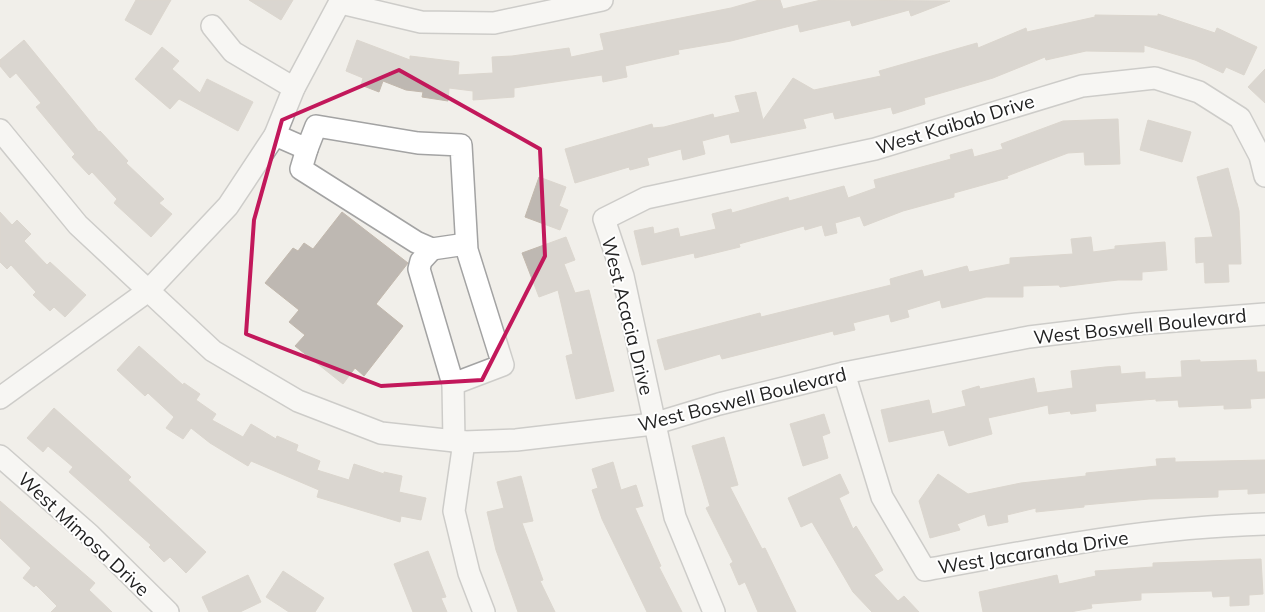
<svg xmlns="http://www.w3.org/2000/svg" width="1265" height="612" font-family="Mulish,sans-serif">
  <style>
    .building { fill: #beb8b2; stroke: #c2b8ad }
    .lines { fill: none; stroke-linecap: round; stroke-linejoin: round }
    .minor-casing { stroke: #a3a3a3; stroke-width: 24 }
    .minor { stroke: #fff; stroke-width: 21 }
    .marked { fill: none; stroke: #c2185b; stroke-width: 4; stroke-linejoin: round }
    .labels { text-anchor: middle; stroke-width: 4; stroke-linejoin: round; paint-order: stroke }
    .street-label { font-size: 19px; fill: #222; stroke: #fff }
  </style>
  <rect width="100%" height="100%" fill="#f1efea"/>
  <!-- building -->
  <g class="building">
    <path d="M 136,0 L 171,0 L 151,35 L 125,20 Z"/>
    <path d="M 249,0 L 293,0 L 281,20 Z"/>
    <path d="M 759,0 L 780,0 L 783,9 L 821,0 L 950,1 L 911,16 L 909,10 L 852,26 L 850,20 L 800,32 L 798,24 L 731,41 L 678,50 L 679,54 L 625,66 L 627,77 L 603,82 L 602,75 L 514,88 L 514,97 L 473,100 L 473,91 L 449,88 L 448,101 L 422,97 L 423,92 L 406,90 L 383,81 L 379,92 L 361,85 L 363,78 L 346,71 L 357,40 L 410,60 L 410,56 L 459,62 L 458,75 L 493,73 L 492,57 L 512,56 L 569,48 L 571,57 L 604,50 L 600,34 L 731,8 Z"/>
    <path d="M 1158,14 L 1215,33 L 1217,28 L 1257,47 L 1244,75 L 1226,67 L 1223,73 L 1195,60 L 1144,45 L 1144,52 L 1086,51 L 1046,60 L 1045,57 L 993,78 L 924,98 L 925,104 L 893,114 L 891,107 L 835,119 L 833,112 L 803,119 L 806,128 L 731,143 L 729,134 L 702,141 L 705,154 L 683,160 L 681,149 L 647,158 L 649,165 L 630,170 L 629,167 L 575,183 L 565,149 L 652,124 L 653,128 L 664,127 L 713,114 L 714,118 L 740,112 L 735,96 L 756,92 L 763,120 L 793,78 L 814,90 L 881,76 L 879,71 L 977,43 L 978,48 L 1026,28 L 1027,32 L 1095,17 L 1095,15 L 1158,16 Z"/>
    <path d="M 24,40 L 99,132 L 100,131 L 128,161 L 126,163 L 164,199 L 159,203 L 172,214 L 151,237 L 114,203 L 117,199 L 92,172 L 89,175 L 72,157 L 75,154 L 36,107 L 41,103 L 16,73 L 10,78 L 0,66 L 0,60 Z"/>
    <path d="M 162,47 L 179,61 L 172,69 L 200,93 L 207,79 L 253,102 L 238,131 L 179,99 L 170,109 L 135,79 Z"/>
    <path d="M 1265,69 L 1265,103 L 1248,87 Z"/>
    <path d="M 1118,119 L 1120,164 L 1085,165 L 1084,152 L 1068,153 L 1007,176 L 1008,178 L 954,193 L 954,197 L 903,211 L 864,226 L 860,216 L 835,223 L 837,233 L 825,236 L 822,225 L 805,230 L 804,226 L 739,244 L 740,247 L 695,258 L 694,253 L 642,265 L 634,231 L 653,227 L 654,234 L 678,228 L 680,237 L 716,229 L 712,214 L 731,209 L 732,213 L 788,197 L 789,201 L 844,186 L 848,198 L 876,188 L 874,180 L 951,159 L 950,155 L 972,149 L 974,157 L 1003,149 L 1001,144 L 1063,121 Z"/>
    <path d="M 1148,120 L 1191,132 L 1182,162 L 1140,150 Z"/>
    <path d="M 1228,168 L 1239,211 L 1241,264 L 1228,264 L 1229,282 L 1205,283 L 1204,262 L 1196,263 L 1195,238 L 1213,237 L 1197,177 Z"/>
    <path d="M 539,177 L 566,187 L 559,206 L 568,210 L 560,230 L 525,217 Z"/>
    <path d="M 0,212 L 12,225 L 17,220 L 31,234 L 24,241 L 47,265 L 50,262 L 86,295 L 65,317 L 54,307 L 50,311 L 33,295 L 36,292 L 11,265 L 7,269 L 0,262 Z"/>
    <path d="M 342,212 L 408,263 L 376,304 L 403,326 L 364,376 L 355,368 L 343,384 L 295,346 L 305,335 L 289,322 L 299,310 L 265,283 L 293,248 L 298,251 L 304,243 L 313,249 Z"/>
    <path d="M 566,237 L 575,260 L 564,264 L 575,293 L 589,290 L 614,391 L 576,399 L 566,356 L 573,354 L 558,290 L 539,297 L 522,253 Z"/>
    <path d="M 1091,237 L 1093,252 L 1115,249 L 1115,246 L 1165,242 L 1167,270 L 1142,272 L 1142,280 L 1118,280 L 1060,287 L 1059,285 L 1023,286 L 1023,297 L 986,297 L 942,308 L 940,300 L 907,310 L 909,317 L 891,322 L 889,314 L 853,323 L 855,330 L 834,335 L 833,331 L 722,359 L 720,354 L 665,370 L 657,340 L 760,313 L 761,317 L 891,285 L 890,279 L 922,270 L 924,277 L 967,266 L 969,272 L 1010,264 L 1010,258 L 1073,254 L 1071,239 Z"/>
    <path d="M 139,346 L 183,385 L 184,383 L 200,394 L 196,400 L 216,414 L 212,420 L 243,437 L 251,424 L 276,439 L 277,436 L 298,445 L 296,451 L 320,461 L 317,470 L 349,480 L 354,464 L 384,474 L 384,472 L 402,476 L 399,492 L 426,498 L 421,520 L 401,516 L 400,522 L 317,497 L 319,490 L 251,461 L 248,466 L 210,443 L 191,428 L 183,439 L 166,428 L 174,417 L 148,393 L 145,396 L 117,370 Z"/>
    <path d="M 1200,360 L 1200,362 L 1256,360 L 1257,372 L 1265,372 L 1265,398 L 1250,399 L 1251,408 L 1224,409 L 1224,405 L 1179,407 L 1178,400 L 1156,401 L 1156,399 L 1095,404 L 1096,411 L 1071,414 L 1070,411 L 1049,414 L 1048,405 L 988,418 L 992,434 L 949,446 L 944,430 L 889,442 L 881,410 L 929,400 L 932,414 L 966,406 L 962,391 L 979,386 L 980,389 L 1034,378 L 1037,393 L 1073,388 L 1071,371 L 1105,367 L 1120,366 L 1121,374 L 1145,372 L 1145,379 L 1182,377 L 1181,361 Z"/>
    <path d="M 54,408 L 131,477 L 128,480 L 206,552 L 186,573 L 170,557 L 164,562 L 149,547 L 151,545 L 69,472 L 73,467 L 48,446 L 43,452 L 27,438 Z"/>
    <path d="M 824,414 L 830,433 L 822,436 L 828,458 L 803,466 L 790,424 Z"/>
    <path d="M 724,437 L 738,485 L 730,487 L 762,549 L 765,548 L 796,612 L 758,612 L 745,582 L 739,585 L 730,564 L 733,562 L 706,508 L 710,506 L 692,446 Z"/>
    <path d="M 1175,458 L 1175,462 L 1265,460 L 1265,493 L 1248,494 L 1248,489 L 1218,490 L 1218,497 L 1149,499 L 1084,505 L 1084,507 L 1036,512 L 1036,508 L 1007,515 L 1008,522 L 988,526 L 985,514 L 957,524 L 960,530 L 930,538 L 919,501 L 938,474 L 968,494 L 1021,483 L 1086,476 L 1086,473 L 1157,466 L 1156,459 Z"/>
    <path d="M 613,462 L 621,490 L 636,485 L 643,506 L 635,508 L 661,566 L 659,567 L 682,612 L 647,612 L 602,519 L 592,490 L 598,488 L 592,469 Z"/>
    <path d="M 840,474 L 849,493 L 839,498 L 853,529 L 856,526 L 883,570 L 874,575 L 898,601 L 904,596 L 919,612 L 872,612 L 853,592 L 812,522 L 801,527 L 788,498 Z"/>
    <path d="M 521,476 L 533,521 L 522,523 L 543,580 L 540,581 L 555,612 L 518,612 L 496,550 L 487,512 L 504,508 L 497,482 Z"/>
    <path d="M 0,501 L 95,583 L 89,590 L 112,612 L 51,612 L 57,606 L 36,585 L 34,587 L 23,578 L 31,568 L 0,538 Z"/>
    <path d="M 428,551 L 446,597 L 441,598 L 447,612 L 413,612 L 394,564 Z"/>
    <path d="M 1261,559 L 1263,594 L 1249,595 L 1249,605 L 1230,606 L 1230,596 L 1213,597 L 1212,591 L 1141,593 L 1141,600 L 1091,604 L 1092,608 L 1070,612 L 983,612 L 979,592 L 1057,575 L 1059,584 L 1096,576 L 1095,571 L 1153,567 L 1153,563 Z"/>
    <path d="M 283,571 L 324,598 L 315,612 L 289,612 L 266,597 Z"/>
    <path d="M 248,575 L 261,602 L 240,612 L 209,612 L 202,597 Z"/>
  </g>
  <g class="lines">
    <!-- minor casing -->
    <g class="minor-casing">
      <g id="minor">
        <path d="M 341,3 L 421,22 L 494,23 L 602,0"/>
        <path d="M 212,26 L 233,52 L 294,88"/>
        <path d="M 0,130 L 78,225 L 213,351 L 298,401 L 381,433 L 464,442 L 516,440 L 653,424 L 719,404 L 844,373 L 1029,337 L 1137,324 L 1265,314"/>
        <path d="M 275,135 L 307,149 L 316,126 L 418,143 L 461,145 L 467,250 L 503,365 L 453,384"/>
        <path d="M 307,149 L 301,169 L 416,242 L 432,249 L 466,244"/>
        <path d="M 432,249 L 421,261 L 419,269 L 453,384 L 454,441"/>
        <path d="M 844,373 L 882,497 L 925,570 C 1038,549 1150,527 1265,524"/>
        <path d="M 0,398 L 148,291 L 228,206 L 275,135 L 294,88 L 341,0"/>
        <path d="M 464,442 L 454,511 L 469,573 L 484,612"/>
        <path d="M 0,456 L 90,535 L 168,612"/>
        <path d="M 714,612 L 675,517 L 623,276 L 604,219 L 646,198 L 875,149 L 1082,86 L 1155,78 L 1199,92 L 1240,118 L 1260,156 L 1265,176"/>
      </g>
    </g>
    <!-- minor -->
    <use href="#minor" class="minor"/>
  </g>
  <!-- marked area -->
  <path d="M0 0H1265V612H0ZM 399,70 L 540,149 L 545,256 L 482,380 L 381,386 L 246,334 L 254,220 L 282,120 Z" fill="#f1efea" fill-opacity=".55" fill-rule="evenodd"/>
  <path class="marked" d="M 399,70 L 540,149 L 545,256 L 482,380 L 381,386 L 246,334 L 254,220 L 282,120 Z"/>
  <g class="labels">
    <!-- street labels -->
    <g class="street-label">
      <text transform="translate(955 124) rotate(-17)" y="7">West Kaibab Drive</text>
      <text transform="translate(628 316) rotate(76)" y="7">West Acacia Drive</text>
      <text transform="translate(1140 326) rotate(-6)" y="7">West Boswell Boulevard</text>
      <text transform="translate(742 399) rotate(-14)" y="7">West Boswell Boulevard</text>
      <text transform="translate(84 534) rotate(43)" y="7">West Mimosa Drive</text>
      <text transform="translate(1033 552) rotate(-9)" y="7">West Jacaranda Drive</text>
    </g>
  </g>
</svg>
